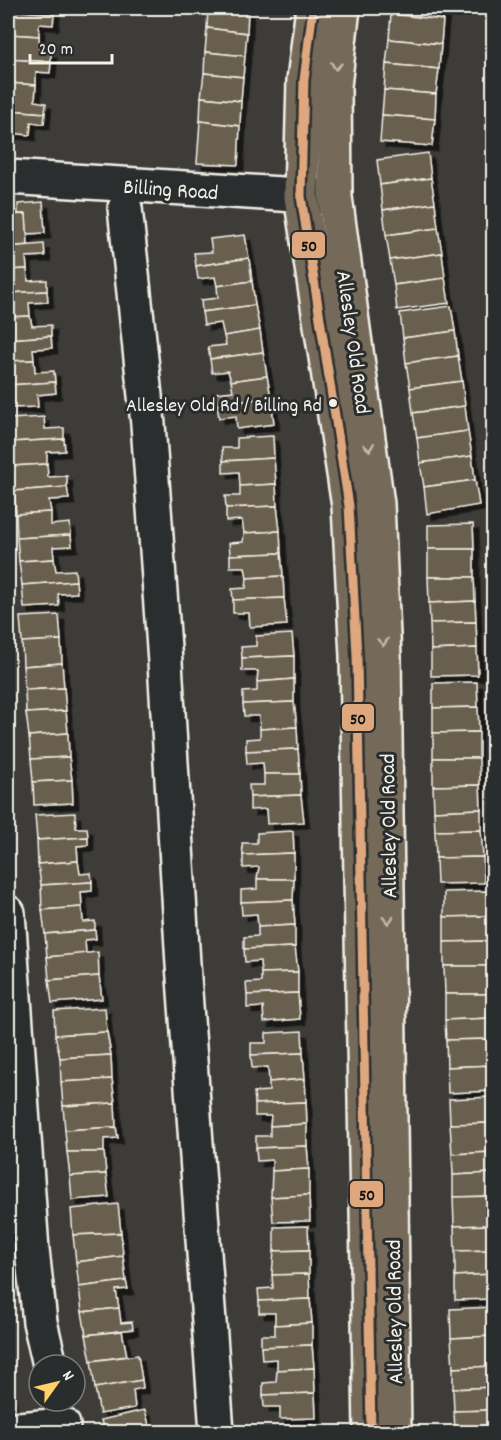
<svg xmlns="http://www.w3.org/2000/svg" width="501" height="1440" font-family="Dekko,sans-serif">
  <style>
    .building { fill: #695e50; stroke: #f4f1e8; stroke-width: 1.5; filter: url(#shadow) }
    .lines { fill: none; stroke-linecap: round; stroke-linejoin: round }
    .minor-casing { stroke: #f4f1e8; stroke-width: 38 }
    .major-casing { stroke: #f4f1e8; stroke-width: 38 }
    .minor { stroke: #2a2d2e; stroke-width: 33 }
    .major { stroke: #746a5a; stroke-width: 33 }
    .bus-1-casing { stroke: #2a2d2e; stroke-width: 14 }
    .bus-1 { stroke: #dfa77e; stroke-width: 9 }
    .oneway { stroke: #c1bbaf }
    .bus-dot { fill: #f4f1e8; stroke: #2a2d2e; stroke-width: 2 }
    .labels { text-anchor: middle; stroke-width: 6; stroke-linejoin: round; paint-order: stroke }
    .bus-label { font-size: 20px; fill: #f4f1e8; stroke: #2a2d2e; text-anchor: end }
    .street-label { font-size: 22px; fill: #f4f1e8; stroke: #2a2d2e }
    .line-badge { stroke: #2a2d2e; stroke-width: 2 }
    .pale-badge-label { font-size: 16px; text-anchor: middle; font-weight: bold; fill: #111 }
  </style>
  <defs>
    <filter id="shadow"><feDropShadow dx="5.5" dy="5.5" stdDeviation="0" flood-color="#0009"/></filter>
  </defs>
  <rect width="100%" height="100%" fill="#3d3c38"/>
  <filter id="ink" filterUnits="userSpaceOnUse"><feTurbulence type="fractalNoise" baseFrequency=".0167" numOctaves="2"/><feDisplacementMap in="SourceGraphic" scale="12" xChannelSelector="R" yChannelSelector="G"/><feConvolveMatrix kernelMatrix="1 2 1 2 8 2 1 2 1" color-interpolation-filters="sRGB"/></filter>
  <g filter="url(#ink)">
    <!-- building -->
    <g class="building">
      <path d="M 8,8 L 54,8 L 54,14 L 8,10 Z"/>
      <path d="M 208,8 L 248,9 L 247,33 L 207,28 Z"/>
      <path d="M 391,8 L 445,8 L 443,20 L 391,14 Z"/>
      <path d="M 8,10 L 54,14 L 53,25 L 39,24 L 39,36 L 8,34 Z"/>
      <path d="M 391,14 L 443,20 L 441,44 L 389,39 Z"/>
      <path d="M 207,28 L 247,33 L 245,56 L 205,52 Z"/>
      <path d="M 8,34 L 39,36 L 40,51 L 51,52 L 51,62 L 8,59 Z"/>
      <path d="M 389,39 L 441,44 L 439,69 L 386,64 Z"/>
      <path d="M 205,52 L 245,56 L 243,77 L 204,73 Z"/>
      <path d="M 8,59 L 51,62 L 50,73 L 36,72 L 36,85 L 8,83 Z"/>
      <path d="M 386,64 L 439,69 L 436,94 L 384,90 Z"/>
      <path d="M 204,73 L 243,77 L 241,101 L 201,97 Z"/>
      <path d="M 8,83 L 36,85 L 35,101 L 46,103 L 45,113 L 8,110 Z"/>
      <path d="M 384,90 L 436,94 L 435,119 L 382,115 Z"/>
      <path d="M 201,97 L 241,101 L 240,126 L 200,121 Z"/>
      <path d="M 8,110 L 45,113 L 44,124 L 31,122 L 30,135 L 8,133 Z"/>
      <path d="M 382,115 L 435,119 L 432,146 L 380,142 Z"/>
      <path d="M 200,121 L 240,126 L 238,165 L 197,163 Z"/>
      <path d="M 428,153 L 431,178 L 380,185 L 377,160 Z"/>
      <path d="M 431,178 L 435,203 L 383,210 L 380,185 Z"/>
      <path d="M 43,202 L 45,233 L 27,234 L 26,214 L 18,214 L 18,204 Z"/>
      <path d="M 435,203 L 438,228 L 386,235 L 383,210 Z"/>
      <path d="M 26,214 L 28,245 L 8,247 L 8,215 Z"/>
      <path d="M 438,228 L 442,253 L 390,260 L 386,235 Z"/>
      <path d="M 245,235 L 249,258 L 196,266 L 194,253 L 212,252 L 210,239 Z"/>
      <path d="M 44,244 L 45,256 L 26,257 L 27,269 L 8,270 L 8,247 Z"/>
      <path d="M 442,253 L 445,278 L 394,285 L 390,260 Z"/>
      <path d="M 249,258 L 252,281 L 217,286 L 215,277 L 198,279 L 196,266 Z"/>
      <path d="M 27,269 L 28,281 L 47,280 L 47,291 L 8,293 L 8,270 Z"/>
      <path d="M 445,278 L 449,303 L 397,310 L 394,285 Z"/>
      <path d="M 252,281 L 255,305 L 202,312 L 201,300 L 218,298 L 217,286 Z"/>
      <path d="M 47,291 L 48,302 L 29,303 L 30,316 L 8,317 L 8,293 Z"/>
      <path d="M 255,305 L 260,330 L 224,336 L 221,323 L 204,325 L 202,312 Z"/>
      <path d="M 451,306 L 455,331 L 403,338 L 400,313 Z"/>
      <path d="M 30,316 L 32,326 L 51,325 L 51,336 L 8,339 L 8,317 Z"/>
      <path d="M 260,330 L 263,352 L 210,359 L 208,347 L 226,345 L 224,336 Z"/>
      <path d="M 455,331 L 458,356 L 406,363 L 403,338 Z"/>
      <path d="M 51,336 L 52,348 L 33,349 L 34,360 L 8,361 L 8,339 Z"/>
      <path d="M 263,352 L 267,376 L 231,381 L 228,371 L 212,373 L 210,359 Z"/>
      <path d="M 458,356 L 462,381 L 410,388 L 406,363 Z"/>
      <path d="M 34,360 L 35,372 L 54,371 L 55,382 L 8,385 L 8,361 Z"/>
      <path d="M 267,376 L 271,397 L 217,405 L 216,393 L 233,391 L 231,381 Z"/>
      <path d="M 462,381 L 465,406 L 413,413 L 410,388 Z"/>
      <path d="M 55,382 L 56,393 L 37,395 L 38,407 L 8,408 L 8,385 Z"/>
      <path d="M 271,397 L 274,424 L 237,429 L 236,416 L 219,418 L 217,405 Z"/>
      <path d="M 465,406 L 468,431 L 417,438 L 413,413 Z"/>
      <path d="M 44,417 L 45,429 L 64,428 L 64,439 L 11,442 L 9,419 Z"/>
      <path d="M 468,431 L 472,456 L 420,463 L 417,438 Z"/>
      <path d="M 273,436 L 274,458 L 223,461 L 222,448 L 237,448 L 237,438 Z"/>
      <path d="M 64,439 L 65,451 L 47,452 L 47,464 L 12,466 L 11,442 Z"/>
      <path d="M 472,456 L 475,480 L 424,487 L 420,463 Z"/>
      <path d="M 274,458 L 276,484 L 240,486 L 239,472 L 223,473 L 223,461 Z"/>
      <path d="M 47,464 L 48,477 L 67,476 L 67,487 L 14,491 L 12,466 Z"/>
      <path d="M 475,480 L 479,505 L 427,514 L 424,487 Z"/>
      <path d="M 276,484 L 277,506 L 226,508 L 225,496 L 240,496 L 240,486 Z"/>
      <path d="M 67,487 L 69,499 L 49,500 L 51,512 L 16,514 L 14,491 Z"/>
      <path d="M 277,506 L 280,531 L 244,533 L 242,520 L 226,521 L 226,508 Z"/>
      <path d="M 51,512 L 51,525 L 70,523 L 71,535 L 17,538 L 16,514 Z"/>
      <path d="M 473,524 L 474,549 L 428,549 L 428,525 Z"/>
      <path d="M 280,531 L 281,553 L 230,555 L 229,543 L 243,542 L 244,533 Z"/>
      <path d="M 71,535 L 72,546 L 53,547 L 54,559 L 19,561 L 17,538 Z"/>
      <rect x="428" y="549" width="46" height="28"/>
      <path d="M 281,553 L 283,576 L 247,578 L 245,567 L 230,567 L 230,555 Z"/>
      <path d="M 54,559 L 56,571 L 75,570 L 76,581 L 22,585 L 19,561 Z"/>
      <path d="M 283,576 L 284,598 L 233,600 L 232,589 L 246,588 L 247,578 Z"/>
      <path d="M 428,577 L 474,577 L 475,601 L 429,603 Z"/>
      <path d="M 76,581 L 77,593 L 58,594 L 59,606 L 24,608 L 22,585 Z"/>
      <path d="M 284,598 L 287,625 L 250,627 L 249,613 L 233,613 L 233,600 Z"/>
      <path d="M 475,601 L 476,622 L 430,623 L 429,603 Z"/>
      <path d="M 59,615 L 61,640 L 22,642 L 20,617 Z"/>
      <path d="M 476,622 L 477,648 L 431,650 L 430,623 Z"/>
      <path d="M 292,634 L 294,656 L 242,658 L 241,647 L 256,646 L 256,636 Z"/>
      <path d="M 61,640 L 62,663 L 23,666 L 22,642 Z"/>
      <path d="M 477,648 L 478,675 L 431,676 L 431,650 Z"/>
      <path d="M 294,656 L 294,679 L 257,682 L 258,671 L 242,671 L 242,658 Z"/>
      <path d="M 62,663 L 64,688 L 25,690 L 23,666 Z"/>
      <path d="M 294,679 L 294,702 L 243,704 L 243,692 L 257,691 L 257,682 Z"/>
      <path d="M 477,682 L 478,707 L 433,708 L 433,683 Z"/>
      <path d="M 64,688 L 66,711 L 26,713 L 25,690 Z"/>
      <path d="M 294,702 L 297,727 L 260,729 L 259,716 L 244,716 L 243,704 Z"/>
      <path d="M 478,707 L 479,732 L 433,733 L 433,708 Z"/>
      <path d="M 66,711 L 68,733 L 29,736 L 26,713 Z"/>
      <path d="M 297,727 L 298,749 L 246,751 L 246,739 L 260,738 L 260,729 Z"/>
      <path d="M 479,732 L 479,758 L 433,758 L 433,733 Z"/>
      <path d="M 68,733 L 69,757 L 31,759 L 29,736 Z"/>
      <path d="M 298,749 L 300,774 L 264,774 L 263,763 L 247,764 L 246,751 Z"/>
      <path d="M 69,757 L 72,780 L 33,782 L 31,759 Z"/>
      <path d="M 433,758 L 479,758 L 480,785 L 433,786 Z"/>
      <path d="M 264,774 L 300,774 L 301,795 L 250,797 L 249,785 L 264,785 Z"/>
      <path d="M 72,780 L 73,803 L 34,805 L 33,782 Z"/>
      <path d="M 480,785 L 481,809 L 434,811 L 433,786 Z"/>
      <path d="M 301,795 L 304,822 L 267,824 L 266,809 L 250,810 L 250,797 Z"/>
      <path d="M 481,809 L 481,830 L 435,831 L 434,811 Z"/>
      <path d="M 75,813 L 76,828 L 87,828 L 88,837 L 37,840 L 35,815 Z"/>
      <path d="M 481,830 L 483,857 L 436,858 L 435,831 Z"/>
      <path d="M 293,831 L 294,853 L 243,855 L 242,843 L 257,843 L 257,833 Z"/>
      <path d="M 88,837 L 88,845 L 77,846 L 78,861 L 38,864 L 37,840 Z"/>
      <path d="M 294,853 L 294,879 L 257,879 L 259,867 L 243,868 L 243,855 Z"/>
      <path d="M 483,857 L 484,883 L 437,884 L 436,858 Z"/>
      <path d="M 78,861 L 80,874 L 91,873 L 92,882 L 41,885 L 38,864 Z"/>
      <path d="M 257,879 L 294,879 L 293,900 L 241,902 L 241,890 L 257,889 Z"/>
      <path d="M 92,882 L 92,891 L 81,892 L 82,907 L 42,910 L 41,885 Z"/>
      <path d="M 488,891 L 489,916 L 444,917 L 444,892 Z"/>
      <path d="M 293,900 L 295,925 L 258,927 L 257,914 L 242,915 L 241,902 Z"/>
      <path d="M 82,907 L 83,922 L 95,921 L 95,930 L 45,934 L 42,910 Z"/>
      <path d="M 489,916 L 490,941 L 444,942 L 444,917 Z"/>
      <path d="M 295,925 L 295,947 L 244,949 L 244,937 L 258,936 L 258,927 Z"/>
      <path d="M 95,930 L 96,939 L 85,940 L 86,954 L 47,957 L 45,934 Z"/>
      <path d="M 490,941 L 490,966 L 444,966 L 444,942 Z"/>
      <path d="M 295,947 L 298,972 L 261,973 L 260,961 L 245,962 L 244,949 Z"/>
      <path d="M 98,952 L 99,976 L 49,980 L 47,957 Z"/>
      <path d="M 444,966 L 490,966 L 491,994 L 445,994 Z"/>
      <path d="M 298,972 L 298,993 L 247,995 L 246,983 L 261,982 L 261,973 Z"/>
      <path d="M 99,976 L 102,999 L 52,1003 L 49,980 Z"/>
      <path d="M 298,993 L 300,1019 L 264,1022 L 263,1007 L 247,1008 L 247,995 Z"/>
      <path d="M 445,994 L 491,994 L 492,1018 L 445,1020 Z"/>
      <path d="M 105,1008 L 107,1032 L 55,1035 L 54,1011 Z"/>
      <path d="M 492,1018 L 493,1039 L 446,1040 L 445,1020 Z"/>
      <path d="M 302,1031 L 303,1053 L 251,1055 L 251,1043 L 266,1043 L 266,1033 Z"/>
      <path d="M 107,1032 L 111,1055 L 60,1058 L 55,1035 Z"/>
      <path d="M 493,1039 L 494,1065 L 447,1067 L 446,1040 Z"/>
      <path d="M 303,1053 L 305,1079 L 269,1082 L 268,1067 L 252,1068 L 251,1055 Z"/>
      <path d="M 111,1055 L 112,1079 L 61,1082 L 60,1058 Z"/>
      <path d="M 494,1065 L 494,1091 L 448,1093 L 447,1067 Z"/>
      <path d="M 112,1079 L 115,1103 L 63,1106 L 61,1082 Z"/>
      <path d="M 305,1079 L 306,1102 L 255,1104 L 254,1092 L 269,1091 L 269,1082 Z"/>
      <path d="M 494,1097 L 494,1123 L 450,1124 L 449,1099 Z"/>
      <path d="M 306,1102 L 307,1124 L 270,1126 L 271,1116 L 255,1116 L 255,1104 Z"/>
      <path d="M 115,1103 L 116,1127 L 65,1130 L 63,1106 Z"/>
      <path d="M 494,1123 L 494,1152 L 452,1154 L 450,1124 Z"/>
      <path d="M 307,1124 L 307,1146 L 256,1148 L 256,1136 L 270,1136 L 270,1126 Z"/>
      <path d="M 116,1127 L 118,1138 L 104,1139 L 104,1152 L 67,1152 L 65,1130 Z"/>
      <path d="M 307,1146 L 309,1169 L 272,1171 L 272,1160 L 257,1161 L 256,1148 Z"/>
      <path d="M 67,1152 L 104,1152 L 106,1174 L 70,1176 Z"/>
      <path d="M 494,1152 L 494,1173 L 453,1175 L 452,1154 Z"/>
      <path d="M 309,1169 L 309,1195 L 271,1197 L 272,1171 Z"/>
      <path d="M 494,1173 L 494,1196 L 453,1197 L 453,1175 Z"/>
      <path d="M 106,1174 L 109,1197 L 72,1200 L 70,1176 Z"/>
      <path d="M 309,1195 L 310,1221 L 273,1222 L 271,1197 Z"/>
      <path d="M 494,1196 L 494,1225 L 454,1226 L 453,1197 Z"/>
      <path d="M 118,1204 L 121,1233 L 73,1235 L 71,1209 Z"/>
      <path d="M 494,1225 L 494,1250 L 455,1251 L 454,1226 Z"/>
      <path d="M 308,1226 L 309,1250 L 274,1251 L 274,1227 Z"/>
      <path d="M 121,1233 L 123,1256 L 76,1262 L 73,1235 Z"/>
      <path d="M 309,1250 L 309,1274 L 272,1275 L 274,1251 Z"/>
      <path d="M 494,1250 L 494,1274 L 455,1276 L 455,1251 Z"/>
      <path d="M 123,1256 L 126,1281 L 79,1287 L 76,1262 Z"/>
      <path d="M 309,1274 L 310,1299 L 259,1301 L 258,1289 L 273,1288 L 272,1275 Z"/>
      <path d="M 494,1274 L 494,1299 L 455,1300 L 455,1276 Z"/>
      <path d="M 126,1281 L 128,1289 L 116,1290 L 119,1308 L 82,1312 L 79,1287 Z"/>
      <path d="M 310,1299 L 312,1323 L 275,1325 L 275,1313 L 259,1313 L 259,1301 Z"/>
      <path d="M 494,1307 L 494,1336 L 451,1338 L 450,1309 Z"/>
      <path d="M 119,1308 L 121,1323 L 132,1322 L 133,1329 L 86,1335 L 82,1312 Z"/>
      <path d="M 312,1323 L 312,1345 L 261,1347 L 261,1335 L 275,1335 L 275,1325 Z"/>
      <path d="M 122,1331 L 127,1356 L 91,1361 L 86,1335 Z"/>
      <path d="M 494,1336 L 494,1366 L 453,1368 L 451,1338 Z"/>
      <path d="M 312,1345 L 314,1368 L 277,1370 L 277,1359 L 262,1360 L 261,1347 Z"/>
      <path d="M 138,1355 L 142,1380 L 95,1388 L 91,1361 Z"/>
      <path d="M 494,1366 L 494,1387 L 453,1389 L 453,1368 Z"/>
      <path d="M 314,1368 L 315,1393 L 263,1395 L 263,1383 L 276,1382 L 277,1370 Z"/>
      <path d="M 142,1380 L 143,1388 L 133,1390 L 135,1408 L 100,1414 L 95,1388 Z"/>
      <path d="M 8,1382 L 12,1404 L 8,1404 Z"/>
      <path d="M 494,1387 L 494,1410 L 454,1411 L 453,1389 Z"/>
      <path d="M 315,1393 L 316,1418 L 280,1419 L 280,1407 L 264,1407 L 263,1395 Z"/>
      <path d="M 8,1404 L 12,1404 L 15,1425 L 8,1426 Z"/>
      <path d="M 145,1410 L 151,1432 L 104,1432 L 101,1420 Z"/>
      <path d="M 494,1410 L 494,1432 L 455,1432 L 454,1411 Z"/>
      <path d="M 313,1425 L 314,1432 L 285,1432 L 284,1426 Z"/>
    </g>
    <g class="lines">
      <!-- minor casing -->
      <g class="minor-casing">
        <g id="minor">
          <path d="M 8,177 L 329,197"/>
          <path d="M 125,208 L 148,424 L 165,662 L 183,964 L 217,1432"/>
          <path d="M 8,913 L 32,1250 L 40,1322 L 50,1365"/>
          <path d="M 8,1430 L 63,1425"/>
        </g>
      </g>
      <!-- major casing -->
      <g class="major-casing">
        <g id="major">
          <path d="M 313,8 L 304,80 L 301,196 L 349,506 L 357,656 L 371,1432"/>
          <path d="M 343,8 L 334,86 L 335,197 L 377,504 L 384,657 L 394,1432"/>
        </g>
      </g>
      <!-- minor -->
      <use href="#minor" class="minor"/>
      <!-- major -->
      <use href="#major" class="major"/>
      <!-- bus-1 casing -->
      <g class="bus-1-casing">
        <path id="bus-1" d="M 313,8 L 304,80 L 301,196 L 349,506 L 357,656 L 371,1432"/>
      </g>
      <!-- bus-1 -->
      <use href="#bus-1" class="bus-1"/>
    </g>
    <!-- one-way arrows -->
    <defs><path id="oneway-chevron" d="M-2-3.5L2.5 0L-2 3.5" fill="none" stroke-width="1.6" stroke-linecap="round" stroke-linejoin="round" transform="scale(1.5)"/></defs>
    <g class="oneway">
      <use href="#oneway-chevron" transform="translate(336 66) rotate(96)"/>
      <use href="#oneway-chevron" transform="translate(369 447) rotate(82)"/>
      <use href="#oneway-chevron" transform="translate(383 642) rotate(87)"/>
      <use href="#oneway-chevron" transform="translate(388 920) rotate(89)"/>
    </g>
  </g>
  <!-- markers -->
  <circle class="bus-dot" cx="333" cy="403" r="5"/>
  <g class="labels">
    <!-- bus labels -->
    <g class="bus-label">
      <text x="322" y="411">Allesley Old Rd / Billing Rd</text>
    </g>
    <!-- street labels -->
    <g class="street-label">
      <text transform="translate(171 188) rotate(4)" y="8">Billing Road</text>
      <text transform="translate(355 342) rotate(82)" y="8">Allesley Old Road</text>
      <text transform="translate(387 826) rotate(-91)" y="8">Allesley Old Road</text>
      <text transform="translate(393 1312) rotate(-91)" y="8">Allesley Old Road</text>
    </g>
  </g>
  <g class="line-badge">
    <rect x="291" y="231" width="35" height="28" rx="6" fill="#dfa77e"/>
    <rect x="341" y="703" width="34" height="29" rx="6" fill="#dfa77e"/>
    <rect x="349" y="1180" width="35" height="28" rx="6" fill="#dfa77e"/>
  </g>
  <g class="pale-badge-label">
    <text x="309" y="251">50</text>
    <text x="358" y="724">50</text>
    <text x="367" y="1200">50</text>
  </g>
  <!-- margin -->
  <rect width="501" height="1440" fill="none" stroke="#2a2d2e" stroke-width="30"/>
  <rect x="15" y="15" width="471" height="1410" fill="none" stroke="#f4f1e8" stroke-width="2" filter="url(#ink)"/>
  <!-- north arrow -->
  <g transform="translate(57 1383) rotate(56)"><circle r="28" fill="#2a2d2e" stroke="#7b7b78" stroke-width="1.5"/>
  <path d="M0-4.5L10 22L0 15L-10 22Z" fill="#ffd166"/>
  <text y="-9" font-size="16" font-weight="bold" text-anchor="middle" fill="#f4f1e8">N</text>
  </g>
  <!-- scale -->
  <path d="M30 54v9h82v-9" fill="none" stroke="#f4f1e8" stroke-width="3"/>
  <text x="39" y="54" font-size="18" fill="#f4f1e8" stroke="#2a2d2e" stroke-width="4.5" paint-order="stroke">20 m</text>
</svg>
